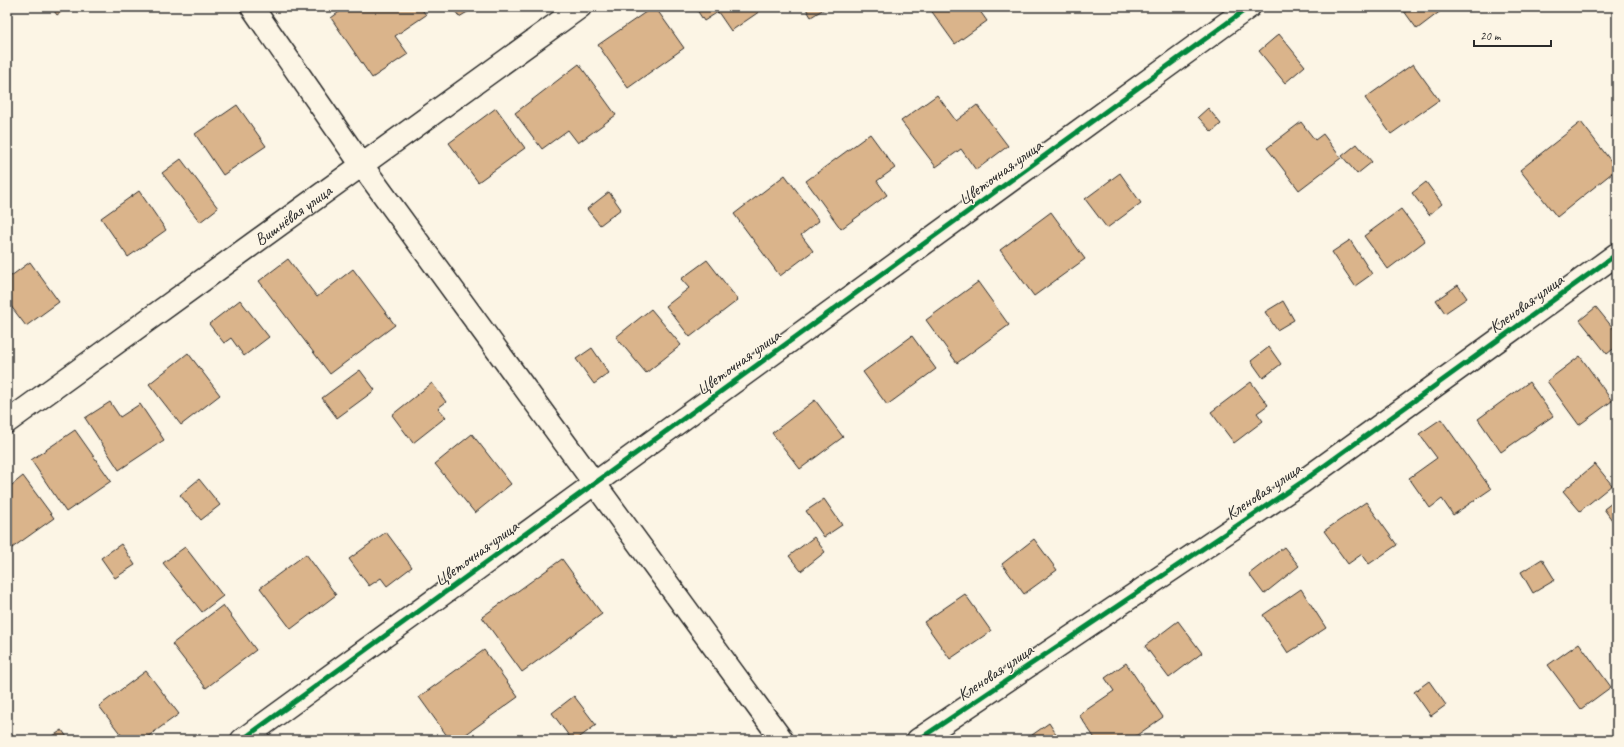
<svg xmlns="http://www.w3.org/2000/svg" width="1624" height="747" font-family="Caveat,sans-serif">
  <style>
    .building { fill: #dab48b; stroke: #2b2b2b }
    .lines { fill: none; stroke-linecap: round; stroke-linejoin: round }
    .minor-casing { stroke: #2b2b2b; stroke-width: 25 }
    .minor { stroke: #fcf5e5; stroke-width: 22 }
    .cycleway-casing { stroke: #fcf5e5; stroke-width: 8 }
    .cycleway { stroke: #00873e; stroke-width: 5 }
    .labels { text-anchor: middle; stroke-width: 3; stroke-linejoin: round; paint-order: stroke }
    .street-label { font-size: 17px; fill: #2b2b2b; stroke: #fcf5e5 }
  </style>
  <rect width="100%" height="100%" fill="#fcf5e5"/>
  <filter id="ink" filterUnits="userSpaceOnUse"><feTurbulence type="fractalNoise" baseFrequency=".025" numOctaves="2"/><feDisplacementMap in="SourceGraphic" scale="8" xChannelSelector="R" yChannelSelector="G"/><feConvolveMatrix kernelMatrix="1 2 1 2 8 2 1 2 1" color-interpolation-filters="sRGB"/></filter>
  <g filter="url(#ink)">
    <!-- building -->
    <g class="building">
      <path d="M 51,7 L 68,7 L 57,15 Z"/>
      <path d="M 346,7 L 420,7 L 426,15 L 395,36 L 408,54 L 372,78 L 331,18 Z"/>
      <path d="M 453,7 L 476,7 L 459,17 Z"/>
      <path d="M 653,7 L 655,7 L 684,48 L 628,88 L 598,45 Z"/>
      <path d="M 695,7 L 766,7 L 731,31 L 718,12 L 704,21 Z"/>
      <path d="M 805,7 L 827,7 L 811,17 Z"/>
      <path d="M 933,7 L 977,7 L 987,21 L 955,44 L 930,9 Z"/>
      <path d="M 1401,7 L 1446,7 L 1417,29 Z"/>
      <path d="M 1279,34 L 1305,66 L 1285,83 L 1259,51 Z"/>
      <path d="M 579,64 L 616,115 L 578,143 L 568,130 L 542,149 L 515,113 Z"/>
      <path d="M 1413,64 L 1439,100 L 1391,134 L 1365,98 Z"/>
      <path d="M 937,95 L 956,121 L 977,105 L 1008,146 L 976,170 L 961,149 L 936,167 L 901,121 Z"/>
      <path d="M 237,105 L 266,146 L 223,175 L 195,134 Z"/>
      <path d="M 496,108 L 525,148 L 478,182 L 449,143 Z"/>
      <path d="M 1208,108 L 1221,124 L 1212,132 L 1198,117 Z"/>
      <path d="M 1617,111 L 1617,124 L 1611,115 Z"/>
      <path d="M 1301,122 L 1315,140 L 1323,134 L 1341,158 L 1299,190 L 1267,148 Z"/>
      <path d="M 1581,122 L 1617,169 L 1557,217 L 1520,170 Z"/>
      <path d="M 870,134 L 895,168 L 877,181 L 887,195 L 841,229 L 806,181 Z"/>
      <path d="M 1357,144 L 1372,162 L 1357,174 L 1342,156 Z"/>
      <path d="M 181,159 L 218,208 L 200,222 L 162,173 Z"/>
      <path d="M 1120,173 L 1141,203 L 1107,228 L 1085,199 Z"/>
      <path d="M 785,175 L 819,221 L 801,235 L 813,251 L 780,276 L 734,214 Z"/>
      <path d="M 1426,182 L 1442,204 L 1429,215 L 1412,193 Z"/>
      <path d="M 139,191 L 166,230 L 128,257 L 101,218 Z"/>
      <path d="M 609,192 L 621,209 L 600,225 L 587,209 Z"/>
      <path d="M 1401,209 L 1425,241 L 1388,269 L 1364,236 Z"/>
      <path d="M 1051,212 L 1085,259 L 1034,296 L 1000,250 Z"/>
      <path d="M 1350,240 L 1372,274 L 1355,286 L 1332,252 Z"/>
      <path d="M 288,259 L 317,297 L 353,269 L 395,325 L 330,374 L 259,281 Z"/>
      <path d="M 707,260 L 738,300 L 690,337 L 666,306 L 689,288 L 681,279 Z"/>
      <path d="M 30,262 L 59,302 L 26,326 L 7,301 L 7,279 Z"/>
      <path d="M 978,282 L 1009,325 L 957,363 L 926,320 Z"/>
      <path d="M 1458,285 L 1467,298 L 1445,313 L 1436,300 Z"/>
      <path d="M 240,300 L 269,337 L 244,356 L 231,338 L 224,343 L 209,324 Z"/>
      <path d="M 1283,301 L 1294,320 L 1277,330 L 1265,312 Z"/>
      <path d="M 1596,307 L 1617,333 L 1617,346 L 1607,354 L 1580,320 Z"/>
      <path d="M 651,309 L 681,345 L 646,373 L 616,337 Z"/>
      <path d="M 912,336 L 936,369 L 887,405 L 863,372 Z"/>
      <path d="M 1269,347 L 1281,364 L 1263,378 L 1251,361 Z"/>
      <path d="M 592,348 L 609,373 L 594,384 L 576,359 Z"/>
      <path d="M 188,353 L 220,395 L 181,425 L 149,384 Z"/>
      <path d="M 1580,356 L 1612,401 L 1579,425 L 1547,381 Z"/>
      <path d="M 360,370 L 375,390 L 337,418 L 322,398 Z"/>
      <path d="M 1251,382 L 1268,405 L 1257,413 L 1263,421 L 1234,443 L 1211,412 Z"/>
      <path d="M 1529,382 L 1553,416 L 1501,452 L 1478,419 Z"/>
      <path d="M 432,383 L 446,402 L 438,408 L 446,417 L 413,443 L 392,415 Z"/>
      <path d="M 815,400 L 843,437 L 800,469 L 772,433 Z"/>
      <path d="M 110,402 L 120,417 L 140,404 L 164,440 L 119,470 L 85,418 Z"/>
      <path d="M 1441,419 L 1491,489 L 1453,515 L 1442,499 L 1430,508 L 1409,478 L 1437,458 L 1419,434 Z"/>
      <path d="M 75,430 L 111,481 L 66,512 L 31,460 Z"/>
      <path d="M 472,434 L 511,484 L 475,513 L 435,464 Z"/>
      <path d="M 1595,464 L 1612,485 L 1580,511 L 1563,491 Z"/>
      <path d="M 23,476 L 54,518 L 12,548 L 7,541 L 7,489 Z"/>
      <path d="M 199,479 L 220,505 L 201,520 L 180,495 Z"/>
      <path d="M 824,499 L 842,525 L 824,537 L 806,511 Z"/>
      <path d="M 1617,499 L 1617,527 L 1604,509 Z"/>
      <path d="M 1366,502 L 1397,545 L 1369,564 L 1362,554 L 1348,564 L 1324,531 Z"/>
      <path d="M 386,532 L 412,567 L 387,586 L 381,578 L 369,586 L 349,559 Z"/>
      <path d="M 814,537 L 825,552 L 801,571 L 789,556 Z"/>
      <path d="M 1034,539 L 1057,570 L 1024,594 L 1002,564 Z"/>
      <path d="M 121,544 L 135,565 L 115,578 L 101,558 Z"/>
      <path d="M 185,547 L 223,596 L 202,612 L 163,563 Z"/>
      <path d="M 1284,547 L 1299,566 L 1264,594 L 1249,574 Z"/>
      <path d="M 306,554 L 336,595 L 291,629 L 260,588 Z"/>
      <path d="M 562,559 L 602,614 L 522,672 L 482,617 Z"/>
      <path d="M 1542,559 L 1555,580 L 1533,593 L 1521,572 Z"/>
      <path d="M 1301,589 L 1326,628 L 1288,653 L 1263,615 Z"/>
      <path d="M 965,594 L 991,631 L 950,659 L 924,622 Z"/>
      <path d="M 223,605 L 256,650 L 206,688 L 172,644 Z"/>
      <path d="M 1178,621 L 1202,653 L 1169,678 L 1145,646 Z"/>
      <path d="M 1579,643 L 1611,687 L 1581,709 L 1548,665 Z"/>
      <path d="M 484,650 L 518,697 L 458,740 L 450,740 L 419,697 Z"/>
      <path d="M 1126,663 L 1163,717 L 1130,740 L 1096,740 L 1079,715 L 1114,691 L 1105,678 Z"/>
      <path d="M 146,671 L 179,714 L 143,740 L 125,740 L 99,706 Z"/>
      <path d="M 1429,681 L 1446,705 L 1431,716 L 1414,692 Z"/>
      <path d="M 574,696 L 596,725 L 576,740 L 572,740 L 552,713 Z"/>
      <path d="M 1049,723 L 1060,740 L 1025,740 Z"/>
      <path d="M 62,730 L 69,740 L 47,740 Z"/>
    </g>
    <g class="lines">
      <!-- minor casing -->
      <g class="minor-casing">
        <g id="minor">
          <path d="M 252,7 L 361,164 L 782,740"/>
          <path id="s1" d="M 7,422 L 580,7"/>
          <path d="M 242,740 L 1249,7"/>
          <path d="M 918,740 L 1302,482 L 1617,254"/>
        </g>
      </g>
      <!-- minor -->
      <use href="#minor" class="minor"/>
      <!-- cycleway casing -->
      <g class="cycleway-casing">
        <g id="cycleway">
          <path d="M 242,740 L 1249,7"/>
          <path d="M 918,740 L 1302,482 L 1617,254"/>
        </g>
      </g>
      <!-- cycleway -->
      <use href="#cycleway" class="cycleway"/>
    </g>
  </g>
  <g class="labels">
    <!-- street labels -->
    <g class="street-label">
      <text transform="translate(1000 172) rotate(-36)" y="6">Цветочная улица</text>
      <text dy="6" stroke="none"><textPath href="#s1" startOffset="353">Вишнёвая улица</textPath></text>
      <text transform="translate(1526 303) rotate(-36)" y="6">Кленовая улица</text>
      <text transform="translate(738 362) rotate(-36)" y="6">Цветочная улица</text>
      <text transform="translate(1263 491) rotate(-34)" y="6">Кленовая улица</text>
      <text transform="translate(476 553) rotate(-36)" y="6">Цветочная улица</text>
      <text transform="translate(995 672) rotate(-34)" y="6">Кленовая улица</text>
    </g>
  </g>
  <!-- margin -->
  <rect width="1624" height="747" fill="none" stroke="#fcf5e5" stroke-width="24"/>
  <rect x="12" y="12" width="1600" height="723" fill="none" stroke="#2b2b2b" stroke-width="1.5" filter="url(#ink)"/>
  <!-- scale -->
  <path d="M1474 40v6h77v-6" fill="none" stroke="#2b2b2b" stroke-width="2"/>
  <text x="1480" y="40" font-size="12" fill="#2b2b2b" stroke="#fcf5e5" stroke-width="3" paint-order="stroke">20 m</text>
</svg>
